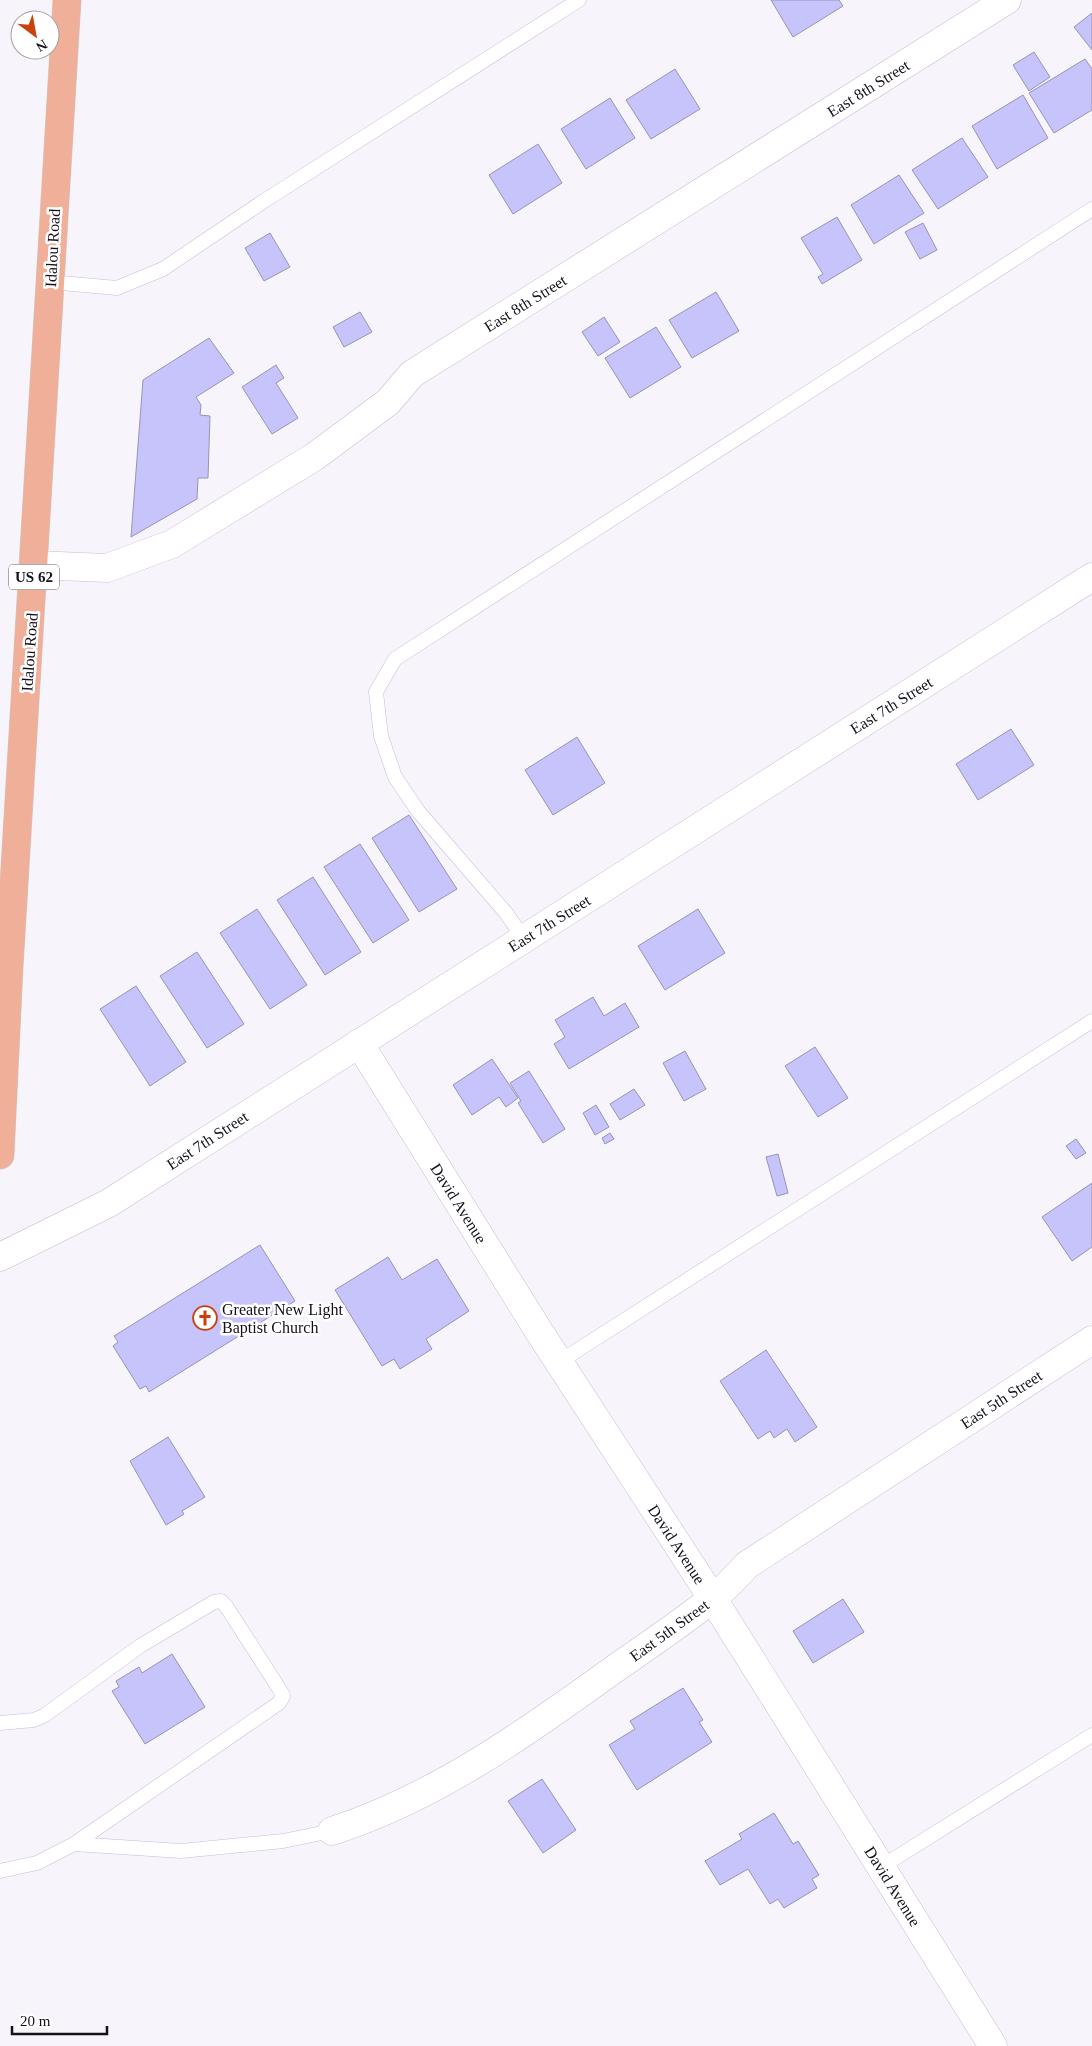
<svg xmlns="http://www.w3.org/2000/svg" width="1092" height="2046" font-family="'Times New Roman',serif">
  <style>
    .building { fill: #c7c4fb; stroke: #9694b5 }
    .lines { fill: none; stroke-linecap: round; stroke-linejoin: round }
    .lane-casing { stroke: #cbbada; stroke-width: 15 }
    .street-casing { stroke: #cbbada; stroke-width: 29 }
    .primary-casing { stroke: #d0cfd1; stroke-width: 29 }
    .lane { stroke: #fff; stroke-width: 14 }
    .street { stroke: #fff; stroke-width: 28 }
    .primary { stroke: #efaf98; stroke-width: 28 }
    .labels { text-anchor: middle; stroke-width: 5; stroke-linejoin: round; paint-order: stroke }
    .shield { fill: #fff; stroke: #5c585f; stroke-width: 1 }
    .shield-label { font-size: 15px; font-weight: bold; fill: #16101b }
    .street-label { font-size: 16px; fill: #16101b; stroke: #fff }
    .poi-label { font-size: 16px; fill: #16101b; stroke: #fff; text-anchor: start }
  </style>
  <rect width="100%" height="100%" fill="#f7f4fb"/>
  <!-- building -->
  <g class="building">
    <path d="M 771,0 L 839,0 L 843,6 L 793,37 Z"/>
    <path d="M 1092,13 L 1092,50 L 1074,27 Z"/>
    <path d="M 1034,52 L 1050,77 L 1029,91 L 1013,65 Z"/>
    <path d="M 1085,59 L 1092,69 L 1092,110 L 1054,133 L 1029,93 Z"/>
    <path d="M 675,69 L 700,109 L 651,139 L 626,100 Z"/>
    <path d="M 1023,95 L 1048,138 L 997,169 L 972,126 Z"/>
    <path d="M 610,98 L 635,138 L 586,169 L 561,129 Z"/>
    <path d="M 962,138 L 988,177 L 938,209 L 912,170 Z"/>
    <path d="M 538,144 L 562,183 L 513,214 L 489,175 Z"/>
    <path d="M 899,175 L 924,213 L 874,244 L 851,205 Z"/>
    <path d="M 837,217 L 862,260 L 822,284 L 818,277 L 823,274 L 801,238 Z"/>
    <path d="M 923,223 L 937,250 L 920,259 L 905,232 Z"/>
    <path d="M 270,233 L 290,267 L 264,281 L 245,248 Z"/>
    <path d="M 716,292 L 739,331 L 692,358 L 669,320 Z"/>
    <path d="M 360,312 L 372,332 L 344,347 L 333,327 Z"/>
    <path d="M 604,317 L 620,342 L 598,356 L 582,332 Z"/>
    <path d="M 656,327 L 681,367 L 630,398 L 605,358 Z"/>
    <path d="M 209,338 L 234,373 L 196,397 L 201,405 L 200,415 L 210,416 L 208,478 L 198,478 L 197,499 L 131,537 L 143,380 Z"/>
    <path d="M 276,365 L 284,378 L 276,383 L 298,418 L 272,434 L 242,387 Z"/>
    <path d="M 1011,729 L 1034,765 L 978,800 L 956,764 Z"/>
    <path d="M 577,737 L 605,783 L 553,815 L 525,770 Z"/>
    <path d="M 409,815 L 457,889 L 419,912 L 372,838 Z"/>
    <path d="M 360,844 L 409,920 L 373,943 L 324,867 Z"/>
    <path d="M 313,877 L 361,952 L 325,975 L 277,900 Z"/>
    <path d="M 257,909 L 307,985 L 270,1009 L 220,933 Z"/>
    <path d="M 698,909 L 725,953 L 665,990 L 638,946 Z"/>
    <path d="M 197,952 L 244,1024 L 207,1048 L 160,976 Z"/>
    <path d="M 136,986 L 186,1062 L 150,1086 L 100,1009 Z"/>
    <path d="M 593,997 L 604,1016 L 625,1003 L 639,1027 L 569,1069 L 554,1044 L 565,1037 L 555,1020 Z"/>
    <path d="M 815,1047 L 848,1098 L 818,1117 L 785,1066 Z"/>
    <path d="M 685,1051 L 706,1089 L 684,1101 L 663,1063 Z"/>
    <path d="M 492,1059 L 518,1098 L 506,1107 L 499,1097 L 472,1115 L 453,1085 Z"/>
    <path d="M 529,1071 L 565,1129 L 543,1143 L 518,1103 L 521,1101 L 510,1083 Z"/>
    <path d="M 634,1089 L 645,1105 L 620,1120 L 610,1104 Z"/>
    <path d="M 596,1105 L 609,1127 L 595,1135 L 583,1113 Z"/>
    <path d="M 610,1133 L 614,1139 L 605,1144 L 602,1138 Z"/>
    <path d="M 1076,1139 L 1086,1153 L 1076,1159 L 1066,1146 Z"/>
    <path d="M 778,1154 L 788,1193 L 777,1196 L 766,1157 Z"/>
    <path d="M 1092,1183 L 1092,1247 L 1072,1261 L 1042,1217 Z"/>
    <path d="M 260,1245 L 295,1301 L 149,1392 L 146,1386 L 140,1389 L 113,1346 L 118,1342 L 114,1336 Z"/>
    <path d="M 388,1257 L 402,1280 L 437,1259 L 469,1311 L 426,1339 L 432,1349 L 400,1369 L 394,1359 L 382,1366 L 335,1290 Z"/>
    <path d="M 766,1350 L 817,1427 L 795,1442 L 787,1429 L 774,1438 L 770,1431 L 758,1439 L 720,1381 Z"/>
    <path d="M 168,1437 L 205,1497 L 182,1511 L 184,1514 L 166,1525 L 130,1461 Z"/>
    <path d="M 843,1599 L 864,1632 L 813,1663 L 793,1631 Z"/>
    <path d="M 172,1654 L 205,1707 L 145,1744 L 112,1691 L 119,1687 L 116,1681 L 139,1667 L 142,1673 Z"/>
    <path d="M 683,1688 L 703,1720 L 699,1722 L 712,1742 L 637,1790 L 609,1745 L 635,1729 L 630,1721 Z"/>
    <path d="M 542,1779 L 576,1830 L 543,1853 L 508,1801 Z"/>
    <path d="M 774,1813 L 793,1844 L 798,1841 L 819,1875 L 812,1879 L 817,1888 L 784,1908 L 778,1899 L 770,1904 L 748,1869 L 720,1885 L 705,1861 L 742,1839 L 739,1834 Z"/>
  </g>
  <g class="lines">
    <!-- lane casing -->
    <g class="lane-casing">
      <g id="lane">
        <path d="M 50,282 L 117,288 L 163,269 L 264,201 L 579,0"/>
        <path d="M 524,939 L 506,913 L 418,811 L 395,777 L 381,736 L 376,692 L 395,659 L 1092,209"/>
        <path d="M 559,1362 L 1092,1021"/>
        <path d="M 0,1723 L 34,1720 L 45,1715 L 140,1646 L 214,1602 L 221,1601 L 226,1606 L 280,1690 L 283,1696 L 279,1703 L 74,1844"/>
        <path d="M 881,1867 L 1092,1735"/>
        <path d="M 0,1871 L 37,1863 L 74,1844 L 181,1851 L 283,1841 L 332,1831"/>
      </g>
    </g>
    <!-- street casing -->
    <g class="street-casing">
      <g id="street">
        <path d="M 35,565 L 107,568 L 172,544 L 314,457 L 388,402 L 412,374 L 1007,0"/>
        <path d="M 359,1043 L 540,1333 L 713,1599 L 993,2046"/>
        <path d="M 0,1257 L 109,1203 L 1092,577"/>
        <path d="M 332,1831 C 435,1798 526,1733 613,1670 C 646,1647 680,1624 712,1599 C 725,1589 736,1577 747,1565 L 1092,1340"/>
      </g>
    </g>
    <!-- primary casing -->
    <g class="primary-casing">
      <path id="primary" d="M 0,1155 L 9,967 L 67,0"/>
    </g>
    <!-- lane -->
    <use href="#lane" class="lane"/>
    <!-- street -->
    <use href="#street" class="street"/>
    <!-- primary -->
    <use href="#primary" class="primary"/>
  </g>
  <!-- icons -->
  <defs>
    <g id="church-ring" transform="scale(1.25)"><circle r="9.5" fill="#fff" stroke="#c9410d" stroke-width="1.5"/><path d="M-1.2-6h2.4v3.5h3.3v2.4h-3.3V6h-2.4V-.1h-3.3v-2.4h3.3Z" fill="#c9410d"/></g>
  </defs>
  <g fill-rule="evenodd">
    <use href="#church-ring" x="205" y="1318"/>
  </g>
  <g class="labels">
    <!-- shield labels -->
    <rect class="shield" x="9" y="564.5" width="50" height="25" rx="4"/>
    <g class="shield-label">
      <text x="34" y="582">US 62</text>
    </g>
    <!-- street labels -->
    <g class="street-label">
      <text transform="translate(868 88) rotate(-32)" y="6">East 8th Street</text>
      <text transform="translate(52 248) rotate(-87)" y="6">Idalou Road</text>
      <text transform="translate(525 303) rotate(-32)" y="6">East 8th Street</text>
      <text transform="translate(29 652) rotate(-86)" y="6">Idalou Road</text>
      <text transform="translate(891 705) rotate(-32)" y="6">East 7th Street</text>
      <text transform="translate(549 923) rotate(-32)" y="6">East 7th Street</text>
      <text transform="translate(207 1140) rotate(-33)" y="6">East 7th Street</text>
      <text transform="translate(459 1203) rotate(58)" y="6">David Avenue</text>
      <text transform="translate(1001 1399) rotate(-33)" y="6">East 5th Street</text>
      <text transform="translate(677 1544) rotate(57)" y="6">David Avenue</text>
      <text transform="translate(669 1630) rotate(-36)" y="6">East 5th Street</text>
      <text transform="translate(893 1886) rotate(58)" y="6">David Avenue</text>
    </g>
    <!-- poi labels -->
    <g class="poi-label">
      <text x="222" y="1315">Greater New Light<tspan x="222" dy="18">Baptist Church</tspan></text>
    </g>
  </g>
  <!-- north arrow -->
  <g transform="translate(35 35) rotate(148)"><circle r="24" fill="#ffffff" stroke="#a29fa4"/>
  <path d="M0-4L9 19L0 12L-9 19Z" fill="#c9410d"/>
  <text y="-8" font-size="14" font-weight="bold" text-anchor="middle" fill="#16101b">N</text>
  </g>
  <!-- scale -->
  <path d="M12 2026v8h95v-8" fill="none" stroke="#16101b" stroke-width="2.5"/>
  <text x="20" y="2026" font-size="15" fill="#16101b" stroke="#ffffff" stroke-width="4" paint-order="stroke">20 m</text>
</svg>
